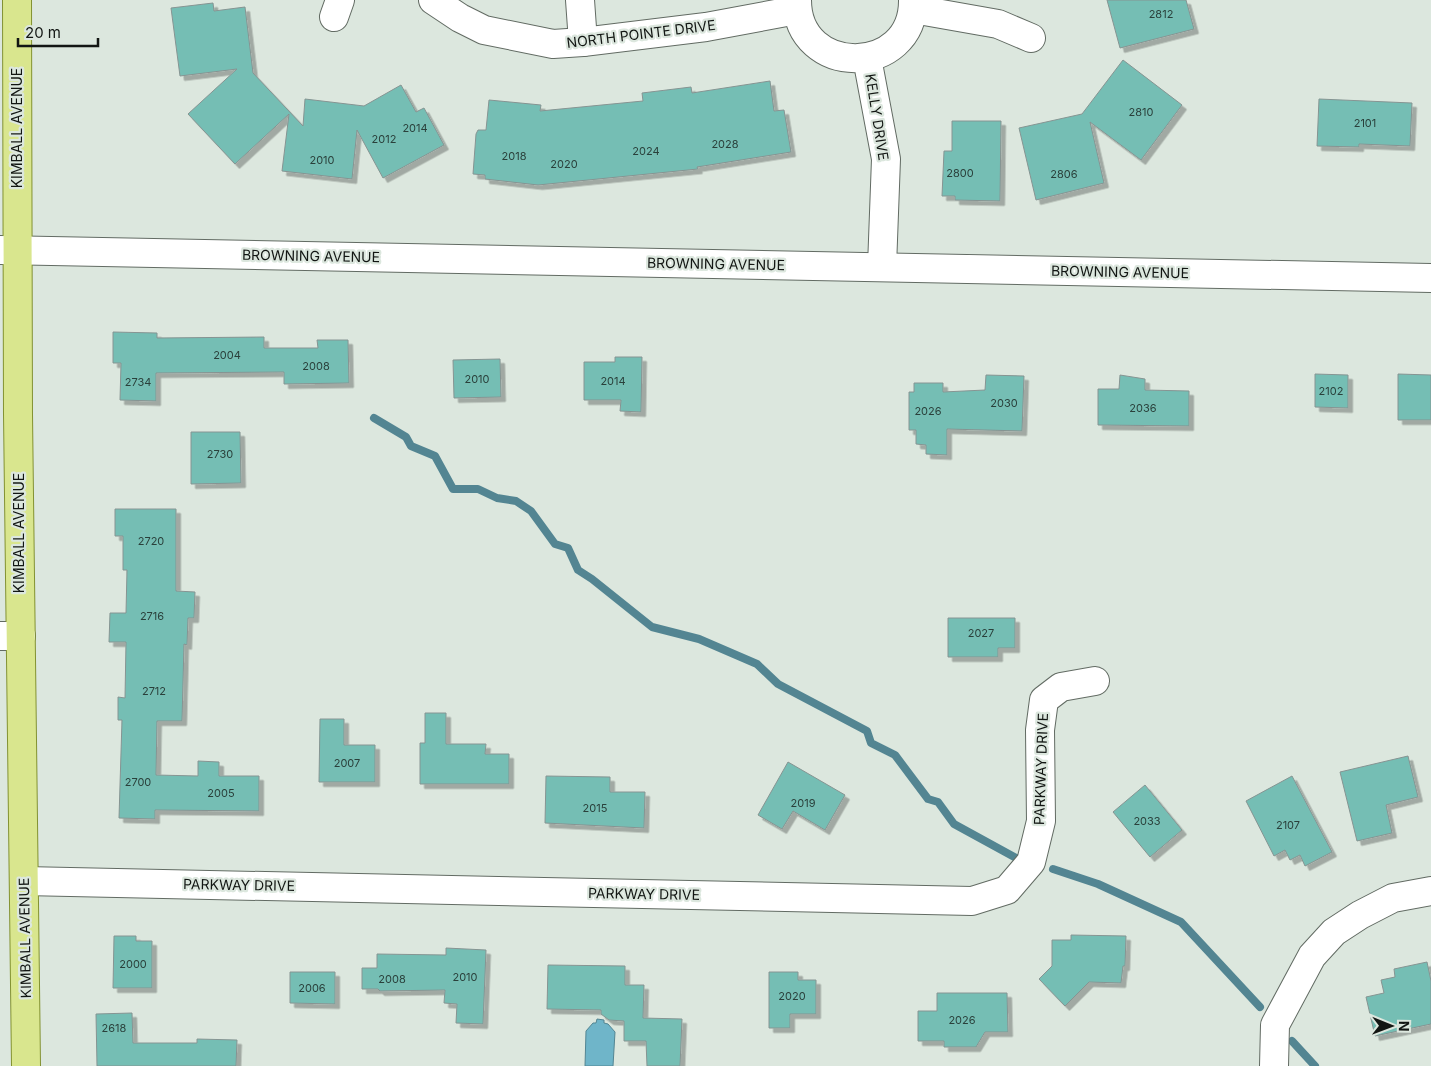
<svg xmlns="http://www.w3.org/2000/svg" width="1431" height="1066" font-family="Inter,sans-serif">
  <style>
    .water { fill: #6fb5c9; stroke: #538592 }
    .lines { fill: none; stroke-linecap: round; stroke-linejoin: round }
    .stream { stroke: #538592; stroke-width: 8 }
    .building { fill: #74beb4; stroke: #869492; filter: url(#shadow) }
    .minor-casing { stroke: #626b63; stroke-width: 30 }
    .major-casing { stroke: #839232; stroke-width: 30 }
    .minor { stroke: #fff; stroke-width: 28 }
    .major { stroke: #d9e68e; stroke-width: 28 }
    .labels { text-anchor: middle; stroke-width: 4.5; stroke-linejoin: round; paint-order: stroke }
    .number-label { font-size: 11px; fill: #2a403b }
    .street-label { font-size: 14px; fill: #121613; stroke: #dce7de }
  </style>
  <defs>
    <filter id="shadow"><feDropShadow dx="4.5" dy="4.5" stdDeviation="0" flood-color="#0004"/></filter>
  </defs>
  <rect width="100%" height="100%" fill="#dce7de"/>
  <!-- water -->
  <path class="water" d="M 597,1019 L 604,1020 L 604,1023 L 608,1024 L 615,1032 L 613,1066 L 585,1066 L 586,1031 L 593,1023 L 596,1023 Z"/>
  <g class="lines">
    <!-- stream -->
    <g class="stream">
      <path d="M 374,418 L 406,437 L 411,446 L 435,456 L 453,489 L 478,489 L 497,498 L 516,501 L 531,511 L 555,544 L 568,548 L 578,570 L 592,579 L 652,627 L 699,639 L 757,664 L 778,684 L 867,731 L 871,743 L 895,755 L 928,799 L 938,802 L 954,824 L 1018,859"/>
      <path d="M 1053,869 L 1098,884 L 1181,922 L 1260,1007"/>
      <path d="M 1292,1041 L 1315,1066"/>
    </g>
  </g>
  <!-- building -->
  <g class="building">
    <path d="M 1107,0 L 1186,0 L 1194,29 L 1120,48 Z"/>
    <path d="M 213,3 L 214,11 L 245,7 L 253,73 L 303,126 L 305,99 L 364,106 L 401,85 L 416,112 L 424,108 L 444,145 L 383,178 L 357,130 L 352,179 L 282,171 L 289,114 L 235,164 L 188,114 L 237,69 L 180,76 L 171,8 Z"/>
    <path d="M 1123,60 L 1182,105 L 1141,160 L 1090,122 L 1104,183 L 1036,200 L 1019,128 L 1082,114 Z"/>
    <path d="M 770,81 L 774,111 L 784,110 L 791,152 L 697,167 L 698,169 L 538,185 L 485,179 L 485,175 L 473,174 L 476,134 L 478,130 L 486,130 L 489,100 L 541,105 L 540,111 L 643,101 L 642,93 L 691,87 L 692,93 Z"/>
    <path d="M 1319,99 L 1412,103 L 1410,146 L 1359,144 L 1359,147 L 1317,146 Z"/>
    <path d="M 952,121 L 1001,121 L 1000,201 L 955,200 L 955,196 L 942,196 L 944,151 L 952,151 Z"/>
    <path d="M 113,332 L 157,333 L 157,338 L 264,337 L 264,348 L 318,348 L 317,340 L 348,340 L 349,383 L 284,384 L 284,372 L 156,373 L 156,401 L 120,400 L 121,363 L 113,363 Z"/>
    <path d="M 615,357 L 642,357 L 641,412 L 620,411 L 621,400 L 584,400 L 584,362 L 615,362 Z"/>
    <path d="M 500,359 L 501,397 L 454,398 L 453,360 Z"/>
    <path d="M 1315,374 L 1348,375 L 1348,408 L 1315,407 Z"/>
    <path d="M 1398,374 L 1431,375 L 1431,420 L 1398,420 Z"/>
    <path d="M 986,375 L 1024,376 L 1022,431 L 947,429 L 947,455 L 926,454 L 926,445 L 916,444 L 916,430 L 909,430 L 909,392 L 914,392 L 914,383 L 943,383 L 943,392 L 985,390 Z"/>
    <path d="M 1120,375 L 1145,379 L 1145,390 L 1189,391 L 1189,426 L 1098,425 L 1098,389 L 1119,389 Z"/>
    <path d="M 191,432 L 240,432 L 241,483 L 191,484 Z"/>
    <path d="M 115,509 L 176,509 L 176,591 L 195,592 L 194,618 L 188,618 L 187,645 L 184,644 L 182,721 L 157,721 L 156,775 L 198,776 L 198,761 L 219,762 L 219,776 L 259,776 L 259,811 L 155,810 L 155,819 L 119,818 L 122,720 L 118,720 L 118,697 L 125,698 L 126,642 L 109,642 L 110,613 L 126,613 L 127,570 L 123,570 L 123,536 L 115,536 Z"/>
    <path d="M 948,618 L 1015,618 L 1015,648 L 998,648 L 998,657 L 948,657 Z"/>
    <path d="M 425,713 L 446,713 L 446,744 L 486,744 L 485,754 L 509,754 L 509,784 L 420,784 L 420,743 L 425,743 Z"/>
    <path d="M 320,719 L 344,719 L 344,745 L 375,745 L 375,782 L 319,782 Z"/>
    <path d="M 1408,756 L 1418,797 L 1386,805 L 1392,833 L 1357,841 L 1340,772 Z"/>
    <path d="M 788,762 L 845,795 L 825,830 L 793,811 L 782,829 L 758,815 Z"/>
    <path d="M 546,776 L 610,777 L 610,792 L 645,792 L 644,828 L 545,823 Z"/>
    <path d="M 1292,776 L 1332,852 L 1305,866 L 1300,855 L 1290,860 L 1285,850 L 1274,856 L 1246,801 Z"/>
    <path d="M 1145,785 L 1182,830 L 1150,857 L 1113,812 Z"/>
    <path d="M 1071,935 L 1126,936 L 1125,966 L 1123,966 L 1121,983 L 1089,982 L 1065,1006 L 1039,979 L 1052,966 L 1052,940 L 1071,940 Z"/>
    <path d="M 114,936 L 136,936 L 136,941 L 152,941 L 152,988 L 113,988 Z"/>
    <path d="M 446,948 L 486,950 L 483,1024 L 456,1023 L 457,1004 L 444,1003 L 445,990 L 380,991 L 378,989 L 362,989 L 362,968 L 377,968 L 377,954 L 446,955 Z"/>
    <path d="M 1427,962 L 1431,981 L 1431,1024 L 1375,1036 L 1366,997 L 1384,993 L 1381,980 L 1395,977 L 1394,969 Z"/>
    <path d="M 548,965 L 625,966 L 625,985 L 644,985 L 643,1018 L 682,1019 L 680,1066 L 647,1066 L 646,1041 L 624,1041 L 624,1021 L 609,1020 L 601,1014 L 601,1010 L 547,1009 Z"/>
    <path d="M 290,972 L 335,972 L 335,1004 L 290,1003 Z"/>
    <path d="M 769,972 L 798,972 L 798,980 L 816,980 L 816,1014 L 790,1014 L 790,1028 L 769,1028 Z"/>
    <path d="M 937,993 L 1007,993 L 1008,1032 L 985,1032 L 976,1047 L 944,1047 L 944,1041 L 918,1041 L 918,1011 L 937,1011 Z"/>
    <path d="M 132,1013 L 133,1043 L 197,1043 L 197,1039 L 237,1040 L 236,1066 L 97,1066 L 96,1014 Z"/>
  </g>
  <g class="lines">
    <!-- minor casing -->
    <g class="minor-casing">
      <g id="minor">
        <path d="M 433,0 L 460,18 L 484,30 L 553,44 L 583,42 L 706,27 L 797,10"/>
        <path d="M 580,0 L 583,42"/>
        <path d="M 797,0 C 797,78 914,77 913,0"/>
        <path d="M 913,9 L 998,24 L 1031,38"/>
        <path d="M 334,17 L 340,0"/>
        <path d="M 867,58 L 886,159 L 882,267"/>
        <path d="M 0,250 L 1431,278"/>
        <path d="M 0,636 L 21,636"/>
        <path d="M 24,881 L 972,901 L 1007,890 L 1031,862 L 1041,821 L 1040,730 L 1044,700 L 1061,687 L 1095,681"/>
        <path d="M 1274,1066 L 1275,1025 L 1312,956 L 1334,932 L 1360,915 L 1393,898 L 1431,891"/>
      </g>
    </g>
    <!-- major casing -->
    <g class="major-casing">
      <path id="major" d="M 17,0 L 18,414 L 26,1066"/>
    </g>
    <!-- minor -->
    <use href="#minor" class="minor"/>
    <!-- major -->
    <use href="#major" class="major"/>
  </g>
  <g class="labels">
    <!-- number labels -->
    <g class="number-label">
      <text x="1161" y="18">2812</text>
      <text x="1141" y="116">2810</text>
      <text x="1365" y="127">2101</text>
      <text x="415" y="132">2014</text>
      <text x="384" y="143">2012</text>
      <text x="725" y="148">2028</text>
      <text x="646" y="155">2024</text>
      <text x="514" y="160">2018</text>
      <text x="322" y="164">2010</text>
      <text x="564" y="168">2020</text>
      <text x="960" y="177">2800</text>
      <text x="1064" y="178">2806</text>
      <text x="227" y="359">2004</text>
      <text x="316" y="370">2008</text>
      <text x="477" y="383">2010</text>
      <text x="613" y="385">2014</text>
      <text x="138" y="386">2734</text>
      <text x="1331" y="395">2102</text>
      <text x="1004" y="407">2030</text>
      <text x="1143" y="412">2036</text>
      <text x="928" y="415">2026</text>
      <text x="220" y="458">2730</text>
      <text x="151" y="545">2720</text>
      <text x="152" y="620">2716</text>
      <text x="981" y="637">2027</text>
      <text x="154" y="695">2712</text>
      <text x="347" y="767">2007</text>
      <text x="138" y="786">2700</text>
      <text x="221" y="797">2005</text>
      <text x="803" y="807">2019</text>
      <text x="595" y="812">2015</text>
      <text x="1147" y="825">2033</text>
      <text x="1288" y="829">2107</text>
      <text x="133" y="968">2000</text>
      <text x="465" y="981">2010</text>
      <text x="392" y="983">2008</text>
      <text x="312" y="992">2006</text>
      <text x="792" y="1000">2020</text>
      <text x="962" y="1024">2026</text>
      <text x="114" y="1032">2618</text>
    </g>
    <!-- street labels -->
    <g class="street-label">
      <text transform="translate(641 34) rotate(-7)" y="5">NORTH POINTE DRIVE</text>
      <text transform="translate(877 117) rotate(81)" y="5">KELLY DRIVE</text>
      <text transform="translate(17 128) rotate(-90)" y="5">KIMBALL AVENUE</text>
      <text transform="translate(311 256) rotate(1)" y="5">BROWNING AVENUE</text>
      <text transform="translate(716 264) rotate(1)" y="5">BROWNING AVENUE</text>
      <text transform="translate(1120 272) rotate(1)" y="5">BROWNING AVENUE</text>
      <text transform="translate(19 533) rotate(-90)" y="5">KIMBALL AVENUE</text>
      <text transform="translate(1041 769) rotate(-88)" y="5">PARKWAY DRIVE</text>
      <text transform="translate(239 885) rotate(1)" y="5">PARKWAY DRIVE</text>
      <text transform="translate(644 894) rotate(1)" y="5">PARKWAY DRIVE</text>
      <text transform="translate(25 938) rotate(-91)" y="5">KIMBALL AVENUE</text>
    </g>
  </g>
  <!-- north arrow -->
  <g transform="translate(1391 1026) rotate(91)" stroke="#dce7de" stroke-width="4" paint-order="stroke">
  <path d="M0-4L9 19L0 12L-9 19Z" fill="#121613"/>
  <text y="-8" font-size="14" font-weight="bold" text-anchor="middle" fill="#121613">N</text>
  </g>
  <!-- scale -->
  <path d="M18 38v8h80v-8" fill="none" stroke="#121613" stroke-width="2.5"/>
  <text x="25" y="38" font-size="15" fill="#121613" stroke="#dce7de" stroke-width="4" paint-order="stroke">20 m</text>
</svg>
